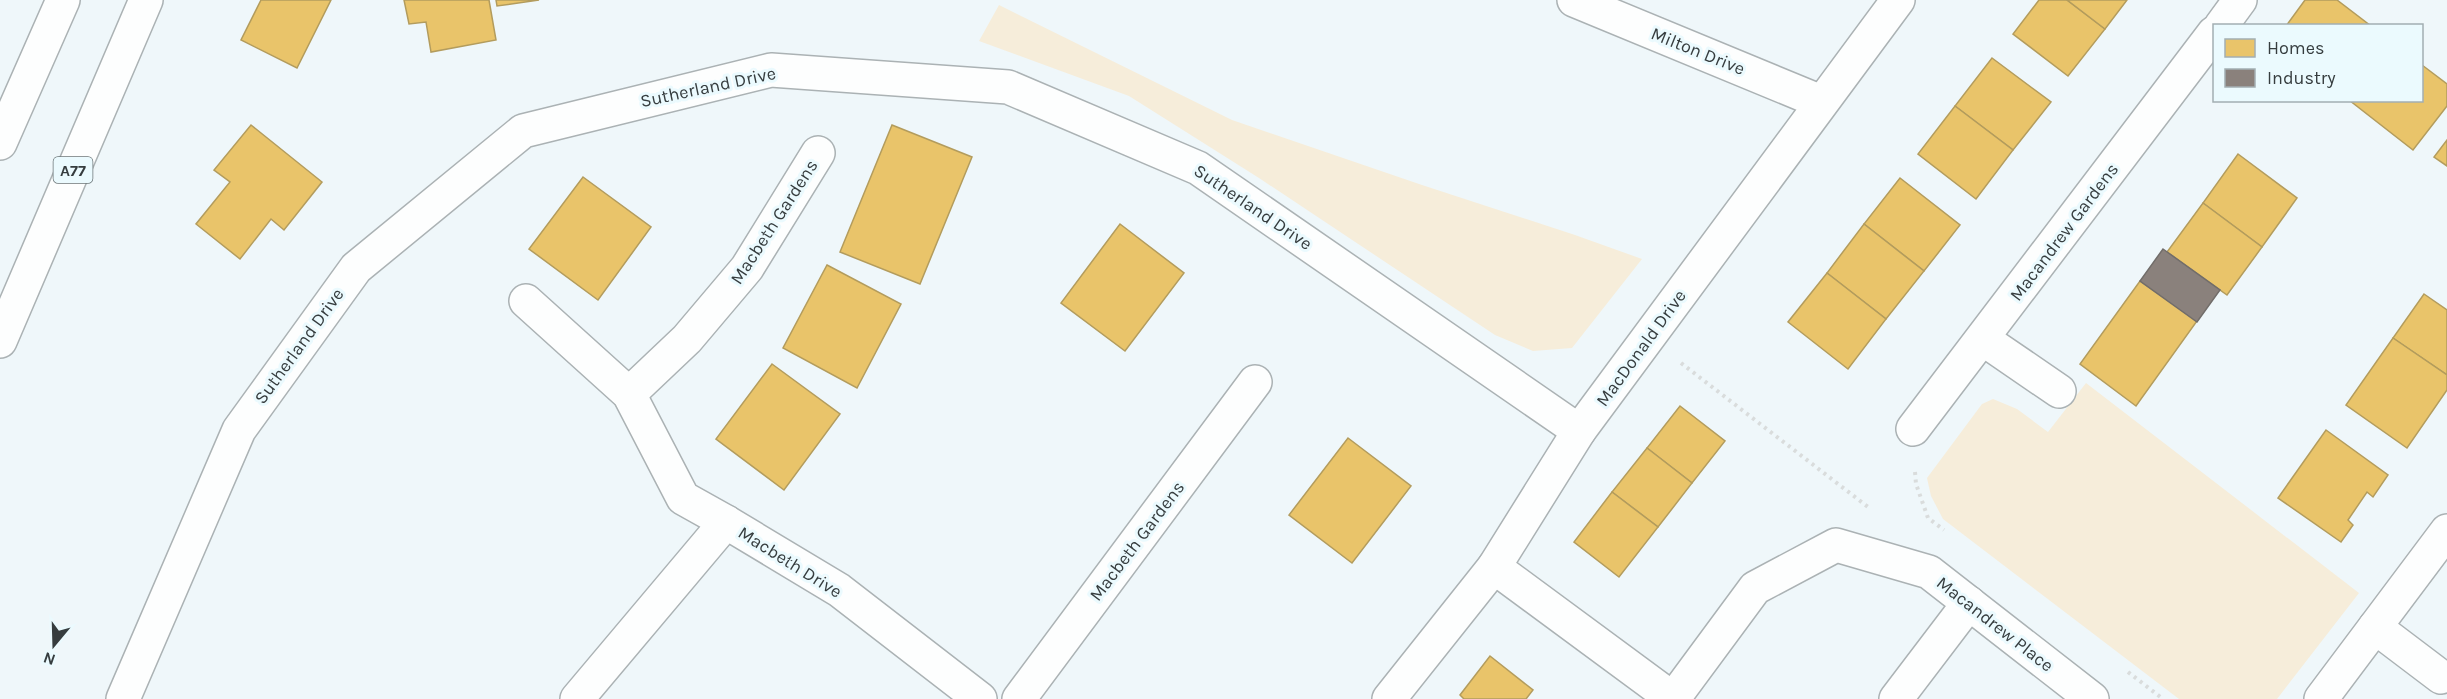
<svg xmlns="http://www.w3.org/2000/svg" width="2447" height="699" font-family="Karla,sans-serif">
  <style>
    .green { fill: #f6edda }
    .homes { fill: #e9c46a; stroke: #b39c5d; stroke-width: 1.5 }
    .industry { fill: #8a817c; stroke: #716d6a; stroke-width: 1.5 }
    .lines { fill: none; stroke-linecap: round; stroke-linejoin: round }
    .minor-casing { stroke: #abb2b4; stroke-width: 36 }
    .highway-casing { stroke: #abb2b4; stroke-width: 36 }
    .path { stroke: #d9dcdc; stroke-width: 4; stroke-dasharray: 3 4.5; stroke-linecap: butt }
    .minor { stroke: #fdfefe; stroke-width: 33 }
    .highway { stroke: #fdfefe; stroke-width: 33 }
    .labels { text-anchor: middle; stroke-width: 6; stroke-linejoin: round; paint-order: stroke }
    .shield { fill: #ebfafe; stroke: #6c7678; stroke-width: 1.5 }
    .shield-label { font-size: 16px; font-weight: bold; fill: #363d3f }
    .street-label { font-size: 18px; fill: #363d3f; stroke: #ebfafe }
  </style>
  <rect width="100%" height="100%" fill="#eff7fa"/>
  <!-- green -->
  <g class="green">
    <path d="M 999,5 L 1232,120 L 1422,185 L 1575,235 L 1642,259 L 1572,348 L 1533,351 L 1495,335 L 1259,178 L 1129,96 L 979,41 Z"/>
    <path d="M 2086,383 L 2359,593 L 2277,699 L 2179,699 L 1943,519 L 1931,496 L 1927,478 L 1982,404 L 1993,399 L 2017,409 L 2048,432 Z"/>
  </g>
  <!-- homes -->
  <g class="homes">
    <path d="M 261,0 L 331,0 L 297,68 L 241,40 Z"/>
    <path d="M 404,0 L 489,0 L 496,40 L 431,52 L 426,22 L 409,24 Z"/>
    <path d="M 496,0 L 539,0 L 497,6 Z"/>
    <path d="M 2039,0 L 2067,0 L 2105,29 L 2068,76 L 2013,34 Z"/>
    <path d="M 2067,0 L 2127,0 L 2105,29 Z"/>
    <path d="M 2305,0 L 2337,0 L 2371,26 L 2286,26 Z"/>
    <path d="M 1992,58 L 2051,102 L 2013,150 L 1955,106 Z"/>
    <path d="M 2422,65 L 2447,84 L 2447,106 L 2413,150 L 2349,100 L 2422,100 Z"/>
    <path d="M 1955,106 L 2013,150 L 1976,199 L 1918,154 Z"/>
    <path d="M 251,125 L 322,182 L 284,230 L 271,219 L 240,259 L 196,224 L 230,182 L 214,170 Z"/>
    <path d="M 892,125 L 972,157 L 920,284 L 840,252 Z"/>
    <path d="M 2447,140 L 2447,166 L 2434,157 Z"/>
    <path d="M 2238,154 L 2297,198 L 2262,247 L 2203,203 Z"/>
    <path d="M 583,177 L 651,227 L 598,300 L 529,249 Z"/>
    <path d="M 1900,178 L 1960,225 L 1924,271 L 1864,224 Z"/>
    <path d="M 2203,203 L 2262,247 L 2227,295 L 2167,252 Z"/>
    <path d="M 1120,224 L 1184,273 L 1125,351 L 1061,303 Z"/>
    <path d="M 1864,224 L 1924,271 L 1886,319 L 1827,273 Z"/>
    <path d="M 827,265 L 901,304 L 857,388 L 783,348 Z"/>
    <path d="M 1827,273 L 1886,319 L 1848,369 L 1788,322 Z"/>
    <path d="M 2140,281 L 2197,321 L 2136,406 L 2080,364 Z"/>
    <path d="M 2424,294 L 2447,310 L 2447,375 L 2393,338 Z"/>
    <path d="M 2393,338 L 2447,375 L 2447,390 L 2407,448 L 2346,405 Z"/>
    <path d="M 772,364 L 840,414 L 784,490 L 716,439 Z"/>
    <path d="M 1680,406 L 1725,441 L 1692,483 L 1647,448 Z"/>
    <path d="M 2326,430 L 2388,475 L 2373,497 L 2367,492 L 2348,520 L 2353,525 L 2341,542 L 2278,498 Z"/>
    <path d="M 1348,438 L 1411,486 L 1352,563 L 1289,515 Z"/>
    <path d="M 1647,448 L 1692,483 L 1658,527 L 1612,492 Z"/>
    <path d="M 1612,492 L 1658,527 L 1619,577 L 1574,542 Z"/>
    <path d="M 1490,656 L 1533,690 L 1526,699 L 1464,699 L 1460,695 Z"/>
  </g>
  <!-- industry -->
  <path class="industry" d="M 2163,249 L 2220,290 L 2197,322 L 2140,281 Z"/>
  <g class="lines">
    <!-- minor casing -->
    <g class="minor-casing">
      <g id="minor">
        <path d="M 1574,0 L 1821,102"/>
        <path d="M 2221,26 L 2240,0"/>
        <path d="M 526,301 L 629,394 L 683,498 L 726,522"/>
        <path d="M 1983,339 L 2059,391"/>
        <path d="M 629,394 L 687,339 L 747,268 L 818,153"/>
        <path d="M 1913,429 L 2214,33"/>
        <path d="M 1494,567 L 1673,699"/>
        <path d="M 2375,627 L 2441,677"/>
        <path d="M 123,699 L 239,430 L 356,268 L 523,131 L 771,70 L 1008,87 L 1198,168 L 1579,431"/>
        <path d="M 577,699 L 726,522 L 839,590 L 980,699"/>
        <path d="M 1019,699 L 1255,382"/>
        <path d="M 1389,699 L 1494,567 L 1579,431 L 1898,0"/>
        <path d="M 1673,699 L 1755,588 L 1836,545 L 1929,572 L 2092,699"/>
        <path d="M 1896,699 L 1969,603"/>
        <path d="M 2321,699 L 2447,531"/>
      </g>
    </g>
    <!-- highway casing -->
    <g class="highway-casing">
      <g id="highway">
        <path d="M 0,143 L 63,0"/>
        <path d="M 0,341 L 146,0"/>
      </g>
    </g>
    <!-- path -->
    <g class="path">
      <path d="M 1681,363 L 1868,507"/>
      <path d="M 1915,472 L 1916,484 L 1928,518 L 1944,530"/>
      <path d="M 2128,672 L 2163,699"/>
    </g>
    <!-- minor -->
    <use href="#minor" class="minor"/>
    <!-- highway -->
    <use href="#highway" class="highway"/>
  </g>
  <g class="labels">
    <!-- shield labels -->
    <rect class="shield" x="53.5" y="157" width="39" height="26" rx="4.5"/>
    <g class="shield-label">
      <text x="73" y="176">A77</text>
    </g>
    <!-- street labels -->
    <g class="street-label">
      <text transform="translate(1698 51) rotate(22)" y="6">Milton Drive</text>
      <text transform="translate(708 87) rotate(-12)" y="6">Sutherland Drive</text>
      <text transform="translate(1253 207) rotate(34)" y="6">Sutherland Drive</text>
      <text transform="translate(774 222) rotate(-57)" y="6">Macbeth Gardens</text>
      <text transform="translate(2064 232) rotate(-53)" y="6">Macandrew Gardens</text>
      <text transform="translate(299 346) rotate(-54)" y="6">Sutherland Drive</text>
      <text transform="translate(1641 348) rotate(-54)" y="6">MacDonald Drive</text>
      <text transform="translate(1137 541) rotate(-53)" y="6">Macbeth Gardens</text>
      <text transform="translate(790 562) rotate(32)" y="6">Macbeth Drive</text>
      <text transform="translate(1995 624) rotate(38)" y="6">Macandrew Place</text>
    </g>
  </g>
  <!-- legend -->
  <rect x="2213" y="24" width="210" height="78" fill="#ebfafe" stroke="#a3aeb2" stroke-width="1.5"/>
  <rect x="2225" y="39" width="30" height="18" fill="#e9c46a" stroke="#a3aeb2" stroke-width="1.5"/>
  <text x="2267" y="54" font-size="18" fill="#363d3f">Homes</text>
  <rect x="2225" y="69" width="30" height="18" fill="#8a817c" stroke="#a3aeb2" stroke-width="1.5"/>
  <text x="2267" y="84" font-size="18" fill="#363d3f">Industry</text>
  <!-- north arrow -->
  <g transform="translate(54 645) rotate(199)" stroke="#ebfafe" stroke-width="4.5" paint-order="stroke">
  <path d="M0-4.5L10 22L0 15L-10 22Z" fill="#363d3f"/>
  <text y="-9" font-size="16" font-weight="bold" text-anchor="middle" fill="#363d3f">N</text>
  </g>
</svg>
